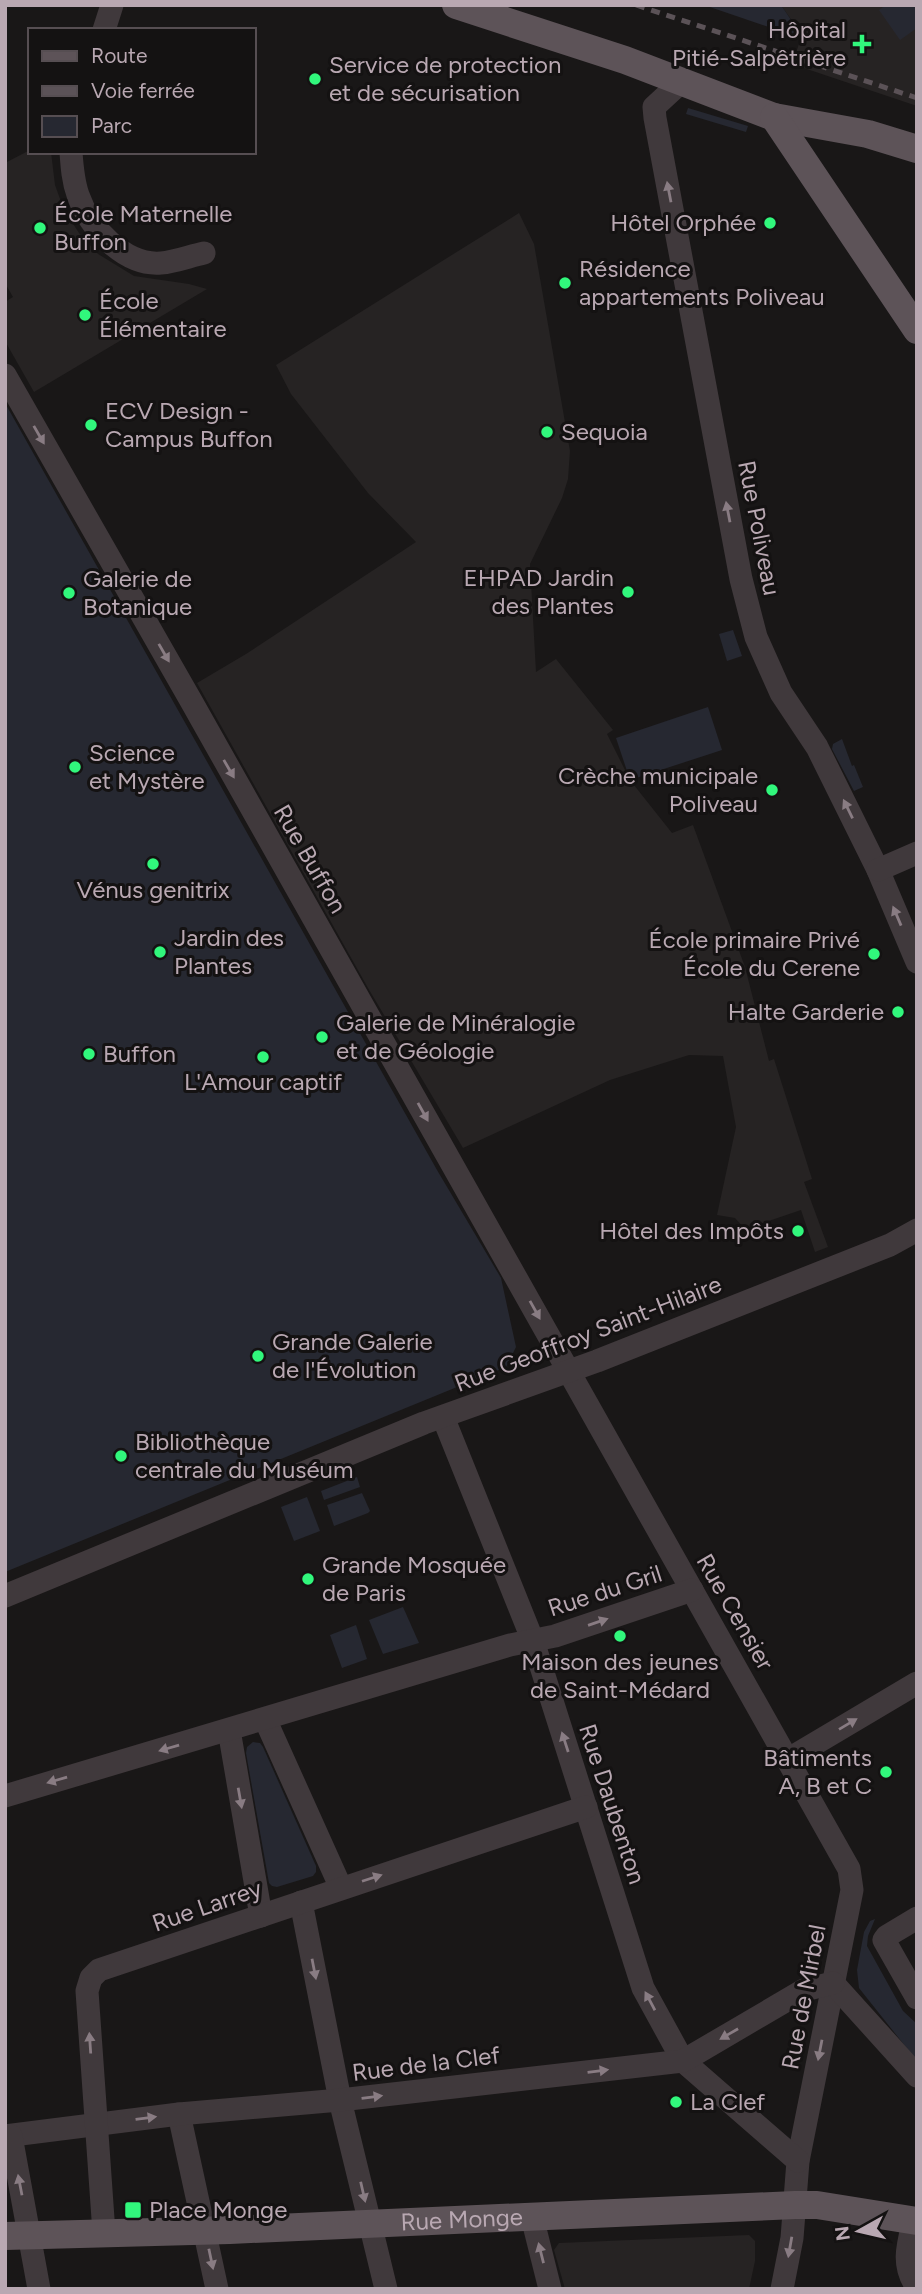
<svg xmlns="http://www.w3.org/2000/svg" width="922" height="2294" font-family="Figtree,sans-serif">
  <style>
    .built { fill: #262323 }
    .green { fill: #262831 }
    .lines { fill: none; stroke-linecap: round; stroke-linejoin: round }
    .minor { stroke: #40393c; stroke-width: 23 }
    .major { stroke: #5d5358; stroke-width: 28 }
    .rail { stroke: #5b5257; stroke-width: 5; stroke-dasharray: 9 7; stroke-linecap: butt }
    .oneway { fill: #897c83 }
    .poi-dot { fill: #31f77c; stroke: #141212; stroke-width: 2.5 }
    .labels { text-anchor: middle; stroke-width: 6; stroke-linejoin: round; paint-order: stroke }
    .poi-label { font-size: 24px; fill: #b9a8b2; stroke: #141212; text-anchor: start }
    .street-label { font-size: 24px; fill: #b9a8b2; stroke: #141212 }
  </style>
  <rect width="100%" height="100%" fill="#191717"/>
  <!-- built -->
  <g class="built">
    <path d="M 781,5 L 917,5 L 917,106 L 792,64 L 799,44 L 805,46 L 806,43 L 803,42 L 804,38 Z"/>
    <path d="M 30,150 L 30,152 L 51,152 L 55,185 L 64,210 L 79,233 L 98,254 L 134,276 L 189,284 L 207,289 L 34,392 L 5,341 L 5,302 L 13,297 L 5,283 L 5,163 Z"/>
    <path d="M 519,213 L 534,244 L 570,451 L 568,479 L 562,498 L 530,564 L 536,672 L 556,659 L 613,730 L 607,734 L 630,780 L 672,833 L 693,825 L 745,967 L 769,1061 L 774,1059 L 812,1179 L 804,1182 L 828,1247 L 815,1252 L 801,1210 L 745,1229 L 735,1218 L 717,1215 L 736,1127 L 723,1056 L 689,1055 L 610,1080 L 463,1148 L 368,988 L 197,683 L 246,654 L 416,542 L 368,493 L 291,394 L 276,365 Z"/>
    <path d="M 749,2235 L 755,2241 L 755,2261 L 749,2289 L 565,2289 L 554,2250 L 559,2243 Z"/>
  </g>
  <!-- green -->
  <g class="green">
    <path d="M 704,5 L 781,5 L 804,39 Z"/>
    <path d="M 886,5 L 917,5 L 917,28 L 900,40 L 879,10 Z"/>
    <path d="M 688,108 L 748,126 L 746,132 L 686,114 Z"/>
    <path d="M 5,403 L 437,1170 L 501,1278 L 516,1347 L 506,1367 L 5,1572 Z"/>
    <path d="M 733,630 L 742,656 L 727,661 L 719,634 Z"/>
    <path d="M 708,707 L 722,750 L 630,780 L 616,738 Z"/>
    <path d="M 842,739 L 852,766 L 854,765 L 863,787 L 854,791 L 832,749 L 833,744 Z"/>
    <path d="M 357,1477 L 360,1487 L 324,1500 L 321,1491 Z"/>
    <path d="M 362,1493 L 370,1511 L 368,1513 L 334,1526 L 327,1505 Z"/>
    <path d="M 307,1497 L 320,1531 L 294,1541 L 281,1507 Z"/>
    <path d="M 403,1607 L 419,1643 L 383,1654 L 369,1620 Z"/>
    <path d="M 356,1625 L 367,1659 L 342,1668 L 330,1635 Z"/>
    <path d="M 253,1742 L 260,1743 L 263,1747 L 316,1866 L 316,1872 L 313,1876 L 277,1887 L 272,1886 L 269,1883 L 246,1753 L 247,1747 Z"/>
    <path d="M 875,1919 L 868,1936 L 867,1946 L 903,2011 L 917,2024 L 917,2061 L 859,1988 L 857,1970 L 864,1932 L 870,1921 Z"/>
  </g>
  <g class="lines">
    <!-- minor -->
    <g class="minor">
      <path d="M 104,30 L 112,5"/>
      <path d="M 681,82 L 654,107 L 655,118 L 741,579 L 756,637 L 781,693 L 817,747 L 878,870 L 917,962"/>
      <path d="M 71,152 C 72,167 73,181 78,195 C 89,227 124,266 161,263 C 175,262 190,256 204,253"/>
      <path d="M 5,375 L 190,699 L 849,1869 L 852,1890 L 798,2161 L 792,2238 L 782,2289"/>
      <path d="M 878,870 L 917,853"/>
      <path d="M 443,1417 L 533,1641 L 643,1988 L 683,2061 L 798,2161"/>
      <path d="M 5,1596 L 424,1423 L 597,1361 L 890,1245 L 917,1230"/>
      <path d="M 265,1719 L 341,1888"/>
      <path d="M 229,1730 L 261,1916"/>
      <path d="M 789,1759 L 917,1683"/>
      <path d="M 5,1796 L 510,1645 L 555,1636 L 692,1590"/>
      <path d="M 301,1902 L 340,2100 L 386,2289"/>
      <path d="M 917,1918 L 887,1936 L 884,1940 L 917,1998"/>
      <path d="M 833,1983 L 917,2076"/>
      <path d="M 179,2114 L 217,2289"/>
      <path d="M 5,2136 L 179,2114 L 340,2100 L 683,2061 L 804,1990 L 833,1983"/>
      <path d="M 11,2136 L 39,2289"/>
      <path d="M 532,2217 L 550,2289"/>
      <path d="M 914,2220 C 908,2244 901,2265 917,2287"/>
      <path d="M 104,2233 L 87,1991 L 91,1978 L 99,1970 L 586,1807"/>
    </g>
    <!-- major -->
    <g class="major">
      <path d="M 456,5 L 625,60 L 774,117 L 868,134 L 917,149"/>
      <path d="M 774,117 L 917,330"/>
      <path id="s1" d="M 5,2236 L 230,2230 L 795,2205 L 817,2205 L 917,2221"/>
    </g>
    <!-- rail -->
    <path class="rail" d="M 636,5 L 917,98"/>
  </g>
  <!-- one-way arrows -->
  <defs><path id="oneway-solid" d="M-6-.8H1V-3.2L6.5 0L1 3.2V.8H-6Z" transform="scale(1.75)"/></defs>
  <g class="oneway">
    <use href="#oneway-solid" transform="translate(669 192) rotate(-101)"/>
    <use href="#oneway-solid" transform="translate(39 435) rotate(60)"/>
    <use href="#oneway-solid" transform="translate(728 512) rotate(-101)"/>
    <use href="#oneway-solid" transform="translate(164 653) rotate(60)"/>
    <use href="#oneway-solid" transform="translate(229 769) rotate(60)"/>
    <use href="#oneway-solid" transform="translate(848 809) rotate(-116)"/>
    <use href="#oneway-solid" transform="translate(897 916) rotate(-113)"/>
    <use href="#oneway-solid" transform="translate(423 1112) rotate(61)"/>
    <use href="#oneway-solid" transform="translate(535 1310) rotate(61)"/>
    <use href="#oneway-solid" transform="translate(598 1622) rotate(-19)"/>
    <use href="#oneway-solid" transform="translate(848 1724) rotate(-31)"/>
    <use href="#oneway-solid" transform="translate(565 1742) rotate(-108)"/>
    <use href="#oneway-solid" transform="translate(169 1748) rotate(164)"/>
    <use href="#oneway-solid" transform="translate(57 1780) rotate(164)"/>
    <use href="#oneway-solid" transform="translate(240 1798) rotate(80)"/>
    <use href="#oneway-solid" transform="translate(372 1878) rotate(-18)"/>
    <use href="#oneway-solid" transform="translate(314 1969) rotate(79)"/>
    <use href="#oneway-solid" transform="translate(650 2001) rotate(-118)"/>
    <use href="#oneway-solid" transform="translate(729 2034) rotate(150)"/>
    <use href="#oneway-solid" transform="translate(90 2043) rotate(-94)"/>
    <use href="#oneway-solid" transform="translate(820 2050) rotate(101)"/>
    <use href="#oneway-solid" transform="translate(598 2071) rotate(-7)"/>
    <use href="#oneway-solid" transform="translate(372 2097) rotate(-7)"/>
    <use href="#oneway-solid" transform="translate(146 2118) rotate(-7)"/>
    <use href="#oneway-solid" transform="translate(20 2185) rotate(-101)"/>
    <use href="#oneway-solid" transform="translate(363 2192) rotate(77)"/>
    <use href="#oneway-solid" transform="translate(790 2247) rotate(100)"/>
    <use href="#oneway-solid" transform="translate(541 2253) rotate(-104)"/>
    <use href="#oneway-solid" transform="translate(211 2259) rotate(78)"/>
  </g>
  <!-- markers -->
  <g class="poi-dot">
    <path d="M858.5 33.5h7v7h7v7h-7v7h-7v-7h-7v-7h7z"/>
    <circle cx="315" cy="79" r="7"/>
    <circle cx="770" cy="223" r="7"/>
    <circle cx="40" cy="228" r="7"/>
    <circle cx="565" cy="283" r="7"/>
    <circle cx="85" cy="315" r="7"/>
    <circle cx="91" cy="425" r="7"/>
    <circle cx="547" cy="432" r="7"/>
    <circle cx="628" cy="592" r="7"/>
    <circle cx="69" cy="593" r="7"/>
    <circle cx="75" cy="767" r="7"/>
    <circle cx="772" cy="790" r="7"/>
    <circle cx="153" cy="864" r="7"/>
    <circle cx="160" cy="952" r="7"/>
    <circle cx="874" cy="954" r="7"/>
    <circle cx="898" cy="1012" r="7"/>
    <circle cx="322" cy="1037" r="7"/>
    <circle cx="89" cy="1054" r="7"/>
    <circle cx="263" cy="1057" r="7"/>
    <circle cx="798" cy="1231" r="7"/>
    <circle cx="258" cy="1356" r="7"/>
    <circle cx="121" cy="1456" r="7"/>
    <circle cx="308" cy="1579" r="7"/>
    <circle cx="620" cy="1636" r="7"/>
    <circle cx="886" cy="1772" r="7"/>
    <circle cx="676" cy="2102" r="7"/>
    <rect x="124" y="2201" width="18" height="18" rx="3.5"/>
  </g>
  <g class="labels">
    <!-- poi labels -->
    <g class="poi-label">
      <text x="846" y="38" text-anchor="end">Hôpital<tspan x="846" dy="28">Pitié-Salpêtrière</tspan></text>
      <text x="329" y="73">Service de protection<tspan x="329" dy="28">et de sécurisation</tspan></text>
      <text x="54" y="222">École Maternelle<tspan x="54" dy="28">Buffon</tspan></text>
      <text x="756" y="231" text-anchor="end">Hôtel Orphée</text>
      <text x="579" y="277">Résidence<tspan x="579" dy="28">appartements Poliveau</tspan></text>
      <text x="99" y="309">École<tspan x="99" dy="28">Élémentaire</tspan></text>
      <text x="105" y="419">ECV Design -<tspan x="105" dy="28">Campus Buffon</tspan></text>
      <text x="561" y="440">Sequoia</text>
      <text x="614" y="586" text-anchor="end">EHPAD Jardin<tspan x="614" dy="28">des Plantes</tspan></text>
      <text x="83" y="587">Galerie de<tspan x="83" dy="28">Botanique</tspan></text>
      <text x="89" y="761">Science<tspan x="89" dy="28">et Mystère</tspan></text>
      <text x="758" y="784" text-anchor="end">Crèche municipale<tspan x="758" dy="28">Poliveau</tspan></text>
      <text x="153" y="898" text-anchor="middle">Vénus genitrix</text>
      <text x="174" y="946">Jardin des<tspan x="174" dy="28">Plantes</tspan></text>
      <text x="860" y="948" text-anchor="end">École primaire Privé<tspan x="860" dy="28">École du Cerene</tspan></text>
      <text x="884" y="1020" text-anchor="end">Halte Garderie</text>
      <text x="336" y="1031">Galerie de Minéralogie<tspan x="336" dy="28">et de Géologie</tspan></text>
      <text x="103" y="1062">Buffon</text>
      <text x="263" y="1090" text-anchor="middle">L'Amour captif</text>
      <text x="784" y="1239" text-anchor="end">Hôtel des Impôts</text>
      <text x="272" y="1350">Grande Galerie<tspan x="272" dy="28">de l'Évolution</tspan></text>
      <text x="135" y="1450">Bibliothèque<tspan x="135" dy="28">centrale du Muséum</tspan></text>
      <text x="322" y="1573">Grande Mosquée<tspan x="322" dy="28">de Paris</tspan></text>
      <text x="620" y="1670" text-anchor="middle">Maison des jeunes<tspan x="620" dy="28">de Saint-Médard</tspan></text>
      <text x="872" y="1766" text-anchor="end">Bâtiments<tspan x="872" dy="28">A, B et C</tspan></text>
      <text x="690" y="2110">La Clef</text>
      <text x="149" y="2218">Place Monge</text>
    </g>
    <!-- street labels -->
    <g class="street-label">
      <text transform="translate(759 528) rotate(79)" y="8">Rue Poliveau</text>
      <text transform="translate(310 859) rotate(60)" y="8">Rue Buffon</text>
      <text transform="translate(588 1334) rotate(-21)" y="8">Rue Geoffroy Saint-Hilaire</text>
      <text transform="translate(605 1591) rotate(-18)" y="8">Rue du Gril</text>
      <text transform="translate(735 1612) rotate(60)" y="8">Rue Censier</text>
      <text transform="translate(612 1804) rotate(72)" y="8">Rue Daubenton</text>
      <text transform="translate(207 1906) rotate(-19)" y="8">Rue Larrey</text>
      <text transform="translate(804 1997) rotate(-79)" y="8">Rue de Mirbel</text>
      <text transform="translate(426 2064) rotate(-7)" y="8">Rue de la Clef</text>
      <text dy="8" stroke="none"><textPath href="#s1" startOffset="457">Rue Monge</textPath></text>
    </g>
  </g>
  <!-- border -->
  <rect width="922" height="2294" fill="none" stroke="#b9a8b2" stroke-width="14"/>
  <!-- legend -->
  <rect x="28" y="28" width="228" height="126" fill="#141212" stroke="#564e52" stroke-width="2"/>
  <rect x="42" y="51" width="35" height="10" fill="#5d5358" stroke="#564e52" stroke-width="2"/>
  <text x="91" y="63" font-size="21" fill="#b9a8b2">Route</text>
  <rect x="42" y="86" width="35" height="10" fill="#5b5257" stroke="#564e52" stroke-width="2"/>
  <text x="91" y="98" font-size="21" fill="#b9a8b2">Voie ferrée</text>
  <rect x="42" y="116" width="35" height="21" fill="#262831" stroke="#564e52" stroke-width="2"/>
  <text x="91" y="133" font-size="21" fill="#b9a8b2">Parc</text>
  <!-- north arrow -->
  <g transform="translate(859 2231) rotate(262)" stroke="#141212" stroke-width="5" paint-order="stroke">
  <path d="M0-5L12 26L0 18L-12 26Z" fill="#b9a8b2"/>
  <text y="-10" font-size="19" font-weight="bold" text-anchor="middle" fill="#b9a8b2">N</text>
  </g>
</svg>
